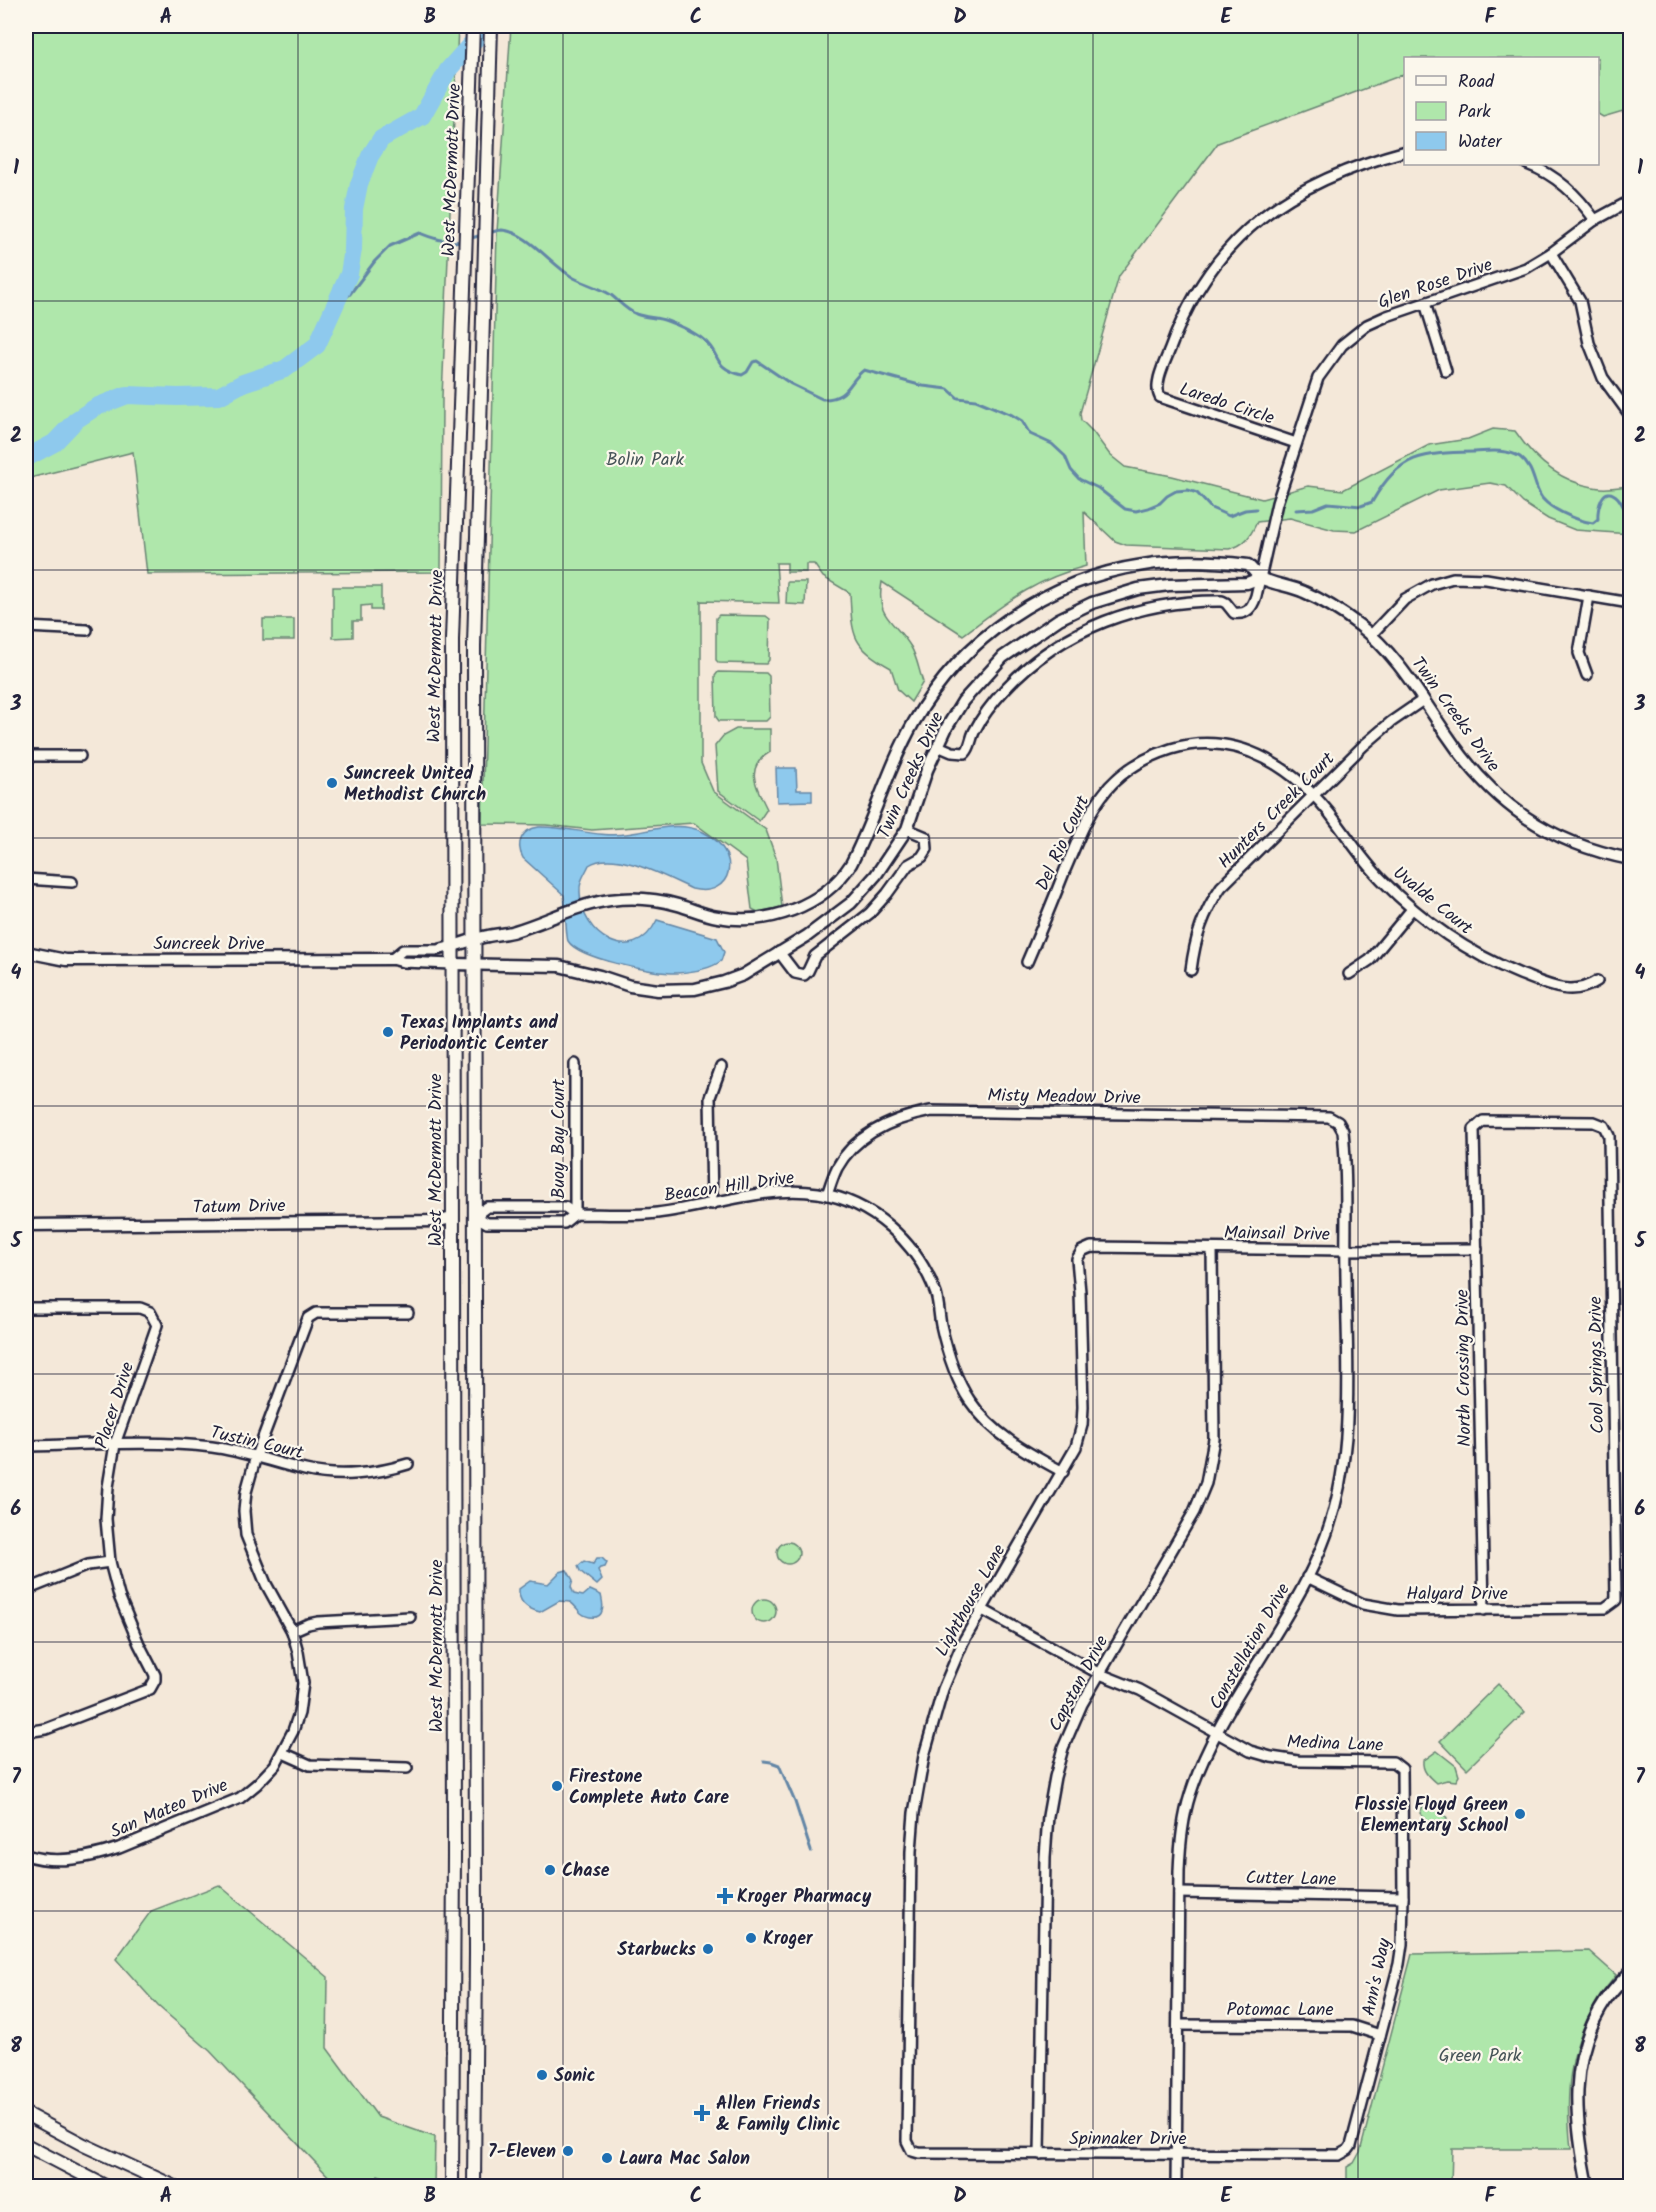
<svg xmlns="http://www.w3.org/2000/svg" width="1656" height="2212" font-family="Kalam,sans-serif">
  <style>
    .green { fill: #afe7ab; stroke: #688473; stroke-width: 1.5 }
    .water { fill: #8ec9ed; stroke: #6386a6; stroke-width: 1.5 }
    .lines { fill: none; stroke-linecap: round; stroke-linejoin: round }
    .stream { stroke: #6386a6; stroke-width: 3 }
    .river { stroke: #8ec9ed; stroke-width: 18 }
    .minor-casing { stroke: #22223b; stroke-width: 14 }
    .tertiary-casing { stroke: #22223b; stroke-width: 15 }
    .secondary-casing { stroke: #22223b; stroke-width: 16 }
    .minor { stroke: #fbf7ec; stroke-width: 9 }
    .tertiary { stroke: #fbf7ec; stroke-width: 10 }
    .secondary { stroke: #fbf7ec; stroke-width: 12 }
    .grid { fill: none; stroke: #22223b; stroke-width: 1.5; stroke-opacity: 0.55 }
    .poi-dot { fill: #1f6fb2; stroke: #fbf7ec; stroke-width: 2 }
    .labels { text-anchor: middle; stroke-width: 4.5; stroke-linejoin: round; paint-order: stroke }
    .street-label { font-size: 18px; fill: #22223b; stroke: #fbf7ec }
    .park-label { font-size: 18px; fill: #455357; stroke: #fbf7ec }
    .poi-label { font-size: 18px; font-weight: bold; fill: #22223b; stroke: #fbf7ec; text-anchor: start }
    .neatline { fill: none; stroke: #22223b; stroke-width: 2 }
    .grid-label { font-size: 20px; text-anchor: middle; font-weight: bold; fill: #22223b }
  </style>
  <rect width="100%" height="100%" fill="#f4e8d9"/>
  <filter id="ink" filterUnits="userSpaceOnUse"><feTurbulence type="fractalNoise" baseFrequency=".0167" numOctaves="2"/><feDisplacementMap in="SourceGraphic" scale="12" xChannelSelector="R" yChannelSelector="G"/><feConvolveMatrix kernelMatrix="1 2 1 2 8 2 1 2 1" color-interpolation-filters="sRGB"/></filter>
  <g filter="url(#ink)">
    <!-- green -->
    <g class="green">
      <path d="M 26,26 L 458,26 L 442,397 L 441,572 L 147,574 L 133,452 L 26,479 Z"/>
      <path d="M 511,26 L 1630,26 L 1630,109 L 1603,117 L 1598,114 L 1598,58 L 1406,58 L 1405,74 L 1218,143 L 1119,276 L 1080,413 L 1081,420 L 1093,432 L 1110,455 L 1125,467 L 1172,476 L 1262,499 L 1308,486 L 1343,490 L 1429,445 L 1468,439 L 1493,429 L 1515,431 C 1534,459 1558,481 1593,487 C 1604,490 1619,487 1630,486 L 1630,534 L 1575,530 L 1548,519 L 1523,503 L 1506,486 L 1490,483 L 1439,490 L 1356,531 L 1334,530 L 1290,518 L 1257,522 C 1250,537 1245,545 1229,549 L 1126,545 L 1115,541 L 1084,512 L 1086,566 C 1033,580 1006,603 963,635 L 882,582 C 875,619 895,620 911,647 C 917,657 919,671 923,682 L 911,702 L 898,690 L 891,668 C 852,646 852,637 850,593 L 823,577 L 814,564 L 806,564 L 806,572 L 787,572 L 787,563 L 776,563 L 779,603 L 701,601 L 701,763 L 713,791 L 766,830 L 776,858 L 782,907 L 758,912 L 752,909 L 746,861 L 694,823 L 592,830 L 546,825 L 482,824 L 497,232 Z"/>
      <path d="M 787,582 L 806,582 L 805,605 L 786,604 Z"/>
      <path d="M 333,587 L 381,587 L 381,610 L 371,610 L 371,605 L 361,606 L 361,621 L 353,621 L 353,637 L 333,638 Z"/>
      <path d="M 719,615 L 766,616 L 770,619 L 769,660 L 766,664 L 719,663 L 716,660 L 716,618 Z"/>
      <rect x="263" y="619" width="31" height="21"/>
      <path d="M 718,672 L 766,673 L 769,676 L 770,717 L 766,721 L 719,721 L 716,717 L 715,676 Z"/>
      <path d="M 736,729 L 770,729 L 770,752 C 743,768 757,788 767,809 L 759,821 L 718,791 L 715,746 L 723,736 Z"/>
      <circle cx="788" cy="1553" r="11"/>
      <circle cx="764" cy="1611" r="12"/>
      <path d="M 1498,1684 L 1525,1712 L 1467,1769 L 1440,1741 Z"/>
      <path d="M 1437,1751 L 1456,1766 L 1459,1776 L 1456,1781 L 1447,1780 L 1436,1783 C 1429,1777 1422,1771 1423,1761 Z"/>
      <path d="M 1433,1801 L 1447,1818 L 1444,1827 L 1433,1828 L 1420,1813 L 1424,1804 Z"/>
      <path d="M 219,1885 L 328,1977 L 327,2048 L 378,2117 L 435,2137 L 434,2186 L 410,2186 L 378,2175 L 377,2186 L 333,2186 L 331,2179 L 210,2051 L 158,2006 L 116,1959 L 151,1911 Z"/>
      <path d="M 1589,1951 L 1616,1975 C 1610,1984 1602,1992 1597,2001 C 1568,2049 1565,2095 1571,2149 L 1452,2149 L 1451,2186 L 1347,2186 L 1347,2167 L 1354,2163 L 1360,2152 L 1412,1954 Z"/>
    </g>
    <!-- water -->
    <g class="water">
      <path d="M 776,768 L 796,768 L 797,790 L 812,790 L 812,801 L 777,802 Z"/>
      <path d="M 539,827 C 568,826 597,838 626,834 C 651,831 678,820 703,832 C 744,852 733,899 692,889 C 668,878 614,848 589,865 C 585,874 579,881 580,892 C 580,935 633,969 657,920 L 717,938 L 724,952 L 721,961 C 709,970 692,972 677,973 C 657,974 579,959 568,941 C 566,937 565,903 564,895 L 523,858 C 515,843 522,829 539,827 Z"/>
      <path d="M 597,1558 L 602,1558 L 607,1563 L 605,1567 L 600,1568 L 598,1570 L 602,1580 L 597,1585 L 580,1571 L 578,1566 L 584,1561 L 593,1564 Z"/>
      <path d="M 567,1570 L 573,1580 L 571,1587 L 574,1594 L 583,1596 L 590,1590 L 601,1595 C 602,1600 604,1606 602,1611 C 600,1620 587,1618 581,1613 C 577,1609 575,1605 570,1602 L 559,1601 L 540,1612 C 527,1609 518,1603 519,1589 L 530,1581 L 548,1584 L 560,1572 Z"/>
    </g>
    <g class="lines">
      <!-- stream -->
      <g class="stream">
        <path d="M 489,233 C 492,232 498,230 502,230 C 528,232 551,265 574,278 C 586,284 599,287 611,295 C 620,302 625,309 636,314 C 646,318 657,317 667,321 C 678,325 691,331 700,337 C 723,353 710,367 742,375 L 747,372 L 753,362 L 757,361 L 791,384 L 822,399 C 849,400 848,381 864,370 L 923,386 L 948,389 L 958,398 L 976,400 L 1012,415 L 1022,421 L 1030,434 L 1052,444 L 1065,456 L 1071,470 L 1079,479 L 1098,488 L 1125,509 L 1136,511 L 1148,508 L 1160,503 L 1167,496 L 1176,491 L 1188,490 L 1197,493 L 1211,508 L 1229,516 L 1245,510 L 1256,509"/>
        <path d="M 468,239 L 482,235"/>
        <path d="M 332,309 L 350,294 L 375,261 L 390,246 L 420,233 C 432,238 449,244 462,241"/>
        <path d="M 1296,510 L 1313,509 L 1328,503 L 1361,506 L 1372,502 C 1400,453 1423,453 1475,452 C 1489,451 1508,449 1520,457 C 1533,467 1533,480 1539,493 C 1545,508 1578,521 1593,523 L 1598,519 C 1597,508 1603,482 1618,498 C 1623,504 1626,513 1630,520"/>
        <path d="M 764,1761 L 771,1762 L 779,1765 L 795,1802 L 811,1851"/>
      </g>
      <!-- river -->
      <path class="river" d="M 26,458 L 54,443 L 76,420 L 96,407 L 127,395 L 177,397 L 219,396 L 243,383 L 285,369 L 317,345 L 349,274 L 353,249 L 354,209 L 359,184 L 370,156 L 381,139 L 422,116 L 448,70 L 487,26"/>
      <!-- minor casing -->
      <g class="minor-casing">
        <g id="minor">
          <path d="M 1527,164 C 1557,175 1577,195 1595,220"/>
          <path d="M 1551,253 L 1580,301 L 1589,343 L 1603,378 L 1630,415"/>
          <path d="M 1425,303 L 1446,371"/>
          <path d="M 1296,443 L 1160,397 C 1153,384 1165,362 1170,349 C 1212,234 1291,182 1406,151"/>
          <path d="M 26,627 L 87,630"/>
          <path d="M 1371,635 L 1405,599 L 1432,584 L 1453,578 L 1486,579 L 1630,603"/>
          <path d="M 1587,675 L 1579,653 L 1589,596"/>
          <path d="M 938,746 L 952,752 L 965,753 C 971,747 970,740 974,732 C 982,716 994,701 1006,688 C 1062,628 1141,600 1222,601 L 1226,603 L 1234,613 C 1247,615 1252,608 1256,596 L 1277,503 L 1318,378 L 1342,345 L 1367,325 L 1387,316 L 1526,268 L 1551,253 L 1595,220 L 1630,201"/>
          <path d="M 26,756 L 80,756"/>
          <path d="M 26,879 L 72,882"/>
          <path d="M 779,952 L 795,973 L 804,975 L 808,971 L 815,956 L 870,913 L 887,894 L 908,865 L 922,857 L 927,849 L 926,837 L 907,829"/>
          <path d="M 392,959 L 403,950 L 437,950 L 453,946"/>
          <path d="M 392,959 L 403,962 L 452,964"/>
          <path d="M 1027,962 C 1040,932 1053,901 1065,870 C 1076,845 1085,819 1101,797 C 1118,773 1143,758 1171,749 C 1239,728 1299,771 1337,823 C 1352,843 1365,863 1382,880 C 1421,920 1468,953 1520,974 C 1546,984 1571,998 1597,981"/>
          <path d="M 1191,970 C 1195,938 1203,913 1221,887 L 1363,746 L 1391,722 L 1423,700"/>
          <path d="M 1349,974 L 1370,960 L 1412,909"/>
          <path d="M 575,1064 L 575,1214"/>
          <path d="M 827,1195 C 830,1186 833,1176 837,1168 C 856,1133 894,1118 931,1111 L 1329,1117 L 1338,1122 L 1343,1131 C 1348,1179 1345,1229 1346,1277 C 1347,1369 1357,1464 1320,1551 C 1284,1636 1218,1707 1190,1795 C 1182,1820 1180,1845 1179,1871 L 1176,2186"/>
          <path d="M 712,1204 L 710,1097 L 721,1067"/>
          <path d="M 575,1214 L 564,1223 L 487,1223 L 475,1216 L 487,1207 L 565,1207 L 575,1214 C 602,1214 630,1216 657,1213 C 710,1207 764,1185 818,1193 C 872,1201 918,1243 936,1294 C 939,1304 939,1315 941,1325 C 947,1352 955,1379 970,1401 C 993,1435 1028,1453 1063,1472"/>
          <path d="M 26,1308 L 140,1308 L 150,1312 L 157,1325 L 115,1444 L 108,1487 L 106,1519 L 110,1562 L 119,1596 L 139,1644 L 155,1675 L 155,1680 L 150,1689 L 46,1729 L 26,1732"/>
          <path d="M 26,1446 C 87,1445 151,1440 212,1447 C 244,1451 274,1463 305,1470 C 338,1478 376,1474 408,1464"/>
          <path d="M 1307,1577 L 1363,1604 L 1398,1610 L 1605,1608 L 1616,1600 L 1609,1136 L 1604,1126 L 1594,1122 L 1483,1121 L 1474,1129 L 1484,1610"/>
          <path d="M 26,1590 L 88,1565 L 110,1562"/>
          <path d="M 981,1609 L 1100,1674 L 1140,1690 L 1250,1751 L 1271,1757 L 1298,1761 L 1393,1762 L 1402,1769 L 1403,1897 L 1402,1944 L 1399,1964 L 1351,2146 L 1348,2150 L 1339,2155 L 919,2153 L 912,2151 L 907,2141 L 911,1851 L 914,1813 L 924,1756 L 943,1689 L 963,1642 L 1076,1447 L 1082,1425 L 1083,1407 L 1080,1292 L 1077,1259 L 1082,1251 L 1091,1247 L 1345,1250 L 1477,1249"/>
          <path d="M 292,1631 L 308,1624 L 318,1622 L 410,1617"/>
          <path d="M 283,1753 L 310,1765 L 407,1768"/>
          <path d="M 26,1855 C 56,1865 89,1858 119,1848 L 240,1798 L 257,1784 L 275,1765 L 293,1731 L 299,1713 L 303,1683 L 298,1652 L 292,1631 L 266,1584 L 246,1535 L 244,1511 L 246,1492 L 256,1456 L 308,1318 L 316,1313 L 408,1313"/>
          <path d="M 1179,1893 L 1403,1897"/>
          <path d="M 1178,2025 L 1352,2026 L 1380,2035"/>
          <path d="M 1040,2154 L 1045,1857 L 1048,1816 L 1055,1777 L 1063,1748 L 1082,1704 L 1194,1512 L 1206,1483 L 1214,1439 L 1212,1249"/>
        </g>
      </g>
      <!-- tertiary casing -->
      <g class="tertiary-casing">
        <g id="tertiary">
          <path d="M 453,946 C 464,943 476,938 488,936 C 497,934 506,934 515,931 C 548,921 576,905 610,900 C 633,897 657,899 678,905 C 692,909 704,915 718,917 C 767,926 823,907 851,864 C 875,818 888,767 914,722 C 962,638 1048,579 1143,565 C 1178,559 1214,561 1248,565 C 1252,568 1256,575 1261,578 C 1272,584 1291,586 1304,592 C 1323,600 1342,612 1359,625 C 1397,654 1420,696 1447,735 C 1493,804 1549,843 1630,859"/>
          <path d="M 26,952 L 66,960 L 392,959"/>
          <path d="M 452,964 L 559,966 L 600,976 L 630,986 L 658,990 L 695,989 L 724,982 L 743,975 L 807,936 L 851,903 L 876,875 L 907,829 L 927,770 L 947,727 L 963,701 L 1003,657 L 1059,619 L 1092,603 L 1138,589 L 1169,585 L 1247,583 L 1260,578"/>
          <path d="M 26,1225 L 439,1221 L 452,1218"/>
          <path d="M 1588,2186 C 1575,2122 1567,2058 1606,2000 C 1613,1990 1622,1981 1630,1972"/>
        </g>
      </g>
      <!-- secondary casing -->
      <g class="secondary-casing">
        <g id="secondary">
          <path d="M 26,2114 L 84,2145 L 173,2186"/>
          <path d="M 26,2145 L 105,2186"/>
          <path d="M 452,2186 L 454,1854 L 452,640 L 473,26"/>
          <path d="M 474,2186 L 476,1953 L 474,646 L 491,26"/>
        </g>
      </g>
      <!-- minor -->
      <use href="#minor" class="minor"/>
      <!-- tertiary -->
      <use href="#tertiary" class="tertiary"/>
      <!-- secondary -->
      <use href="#secondary" class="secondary"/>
    </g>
  </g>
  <!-- grid -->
  <path class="grid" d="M 298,26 L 298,2186M 563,26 L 563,2186M 828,26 L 828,2186M 1093,26 L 1093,2186M 1358,26 L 1358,2186M 26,301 L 1630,301M 26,570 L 1630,570M 26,838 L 1630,838M 26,1106 L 1630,1106M 26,1374 L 1630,1374M 26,1642 L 1630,1642M 26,1911 L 1630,1911"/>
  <!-- markers -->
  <g class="poi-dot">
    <circle cx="332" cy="783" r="6"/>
    <circle cx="388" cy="1032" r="6"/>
    <circle cx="557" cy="1786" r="6"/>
    <circle cx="1520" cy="1814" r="6"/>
    <circle cx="550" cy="1870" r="6"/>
    <path d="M722 1887h6v6h6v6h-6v6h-6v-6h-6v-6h6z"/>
    <circle cx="751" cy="1938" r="6"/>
    <circle cx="708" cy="1949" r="6"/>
    <circle cx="542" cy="2075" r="6"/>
    <path d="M699 2104h6v6h6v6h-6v6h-6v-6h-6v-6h6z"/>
    <circle cx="568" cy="2151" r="6"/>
    <circle cx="607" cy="2158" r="6"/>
  </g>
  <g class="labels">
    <!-- street labels -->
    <g class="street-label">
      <text transform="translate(451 170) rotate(-88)" y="6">West McDermott Drive</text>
      <text transform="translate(1435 283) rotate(-19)" y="6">Glen Rose Drive</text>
      <text transform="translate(1227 403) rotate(18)" y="6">Laredo Circle</text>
      <text transform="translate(435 656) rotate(-89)" y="6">West McDermott Drive</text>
      <text transform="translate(1456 714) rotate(54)" y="6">Twin Creeks Drive</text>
      <text transform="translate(910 775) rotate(-66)" y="6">Twin Creeks Drive</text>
      <text transform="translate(1276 810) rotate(-45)" y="6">Hunters Creek Court</text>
      <text transform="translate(1062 843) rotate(-65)" y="6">Del Rio Court</text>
      <text transform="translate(1433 900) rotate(39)" y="6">Uvalde Court</text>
      <text x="209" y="949">Suncreek Drive</text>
      <text transform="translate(1064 1096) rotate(1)" y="6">Misty Meadow Drive</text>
      <text transform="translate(558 1139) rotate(-90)" y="6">Buoy Bay Court</text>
      <text transform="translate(435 1160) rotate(-90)" y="6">West McDermott Drive</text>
      <text transform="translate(729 1186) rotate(-8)" y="6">Beacon Hill Drive</text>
      <text transform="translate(239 1206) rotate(-1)" y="6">Tatum Drive</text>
      <text transform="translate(1277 1233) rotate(1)" y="6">Mainsail Drive</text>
      <text transform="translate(1596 1365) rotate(-91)" y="6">Cool Springs Drive</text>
      <text transform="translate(1463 1368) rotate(-91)" y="6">North Crossing Drive</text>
      <text transform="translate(114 1405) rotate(-72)" y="6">Placer Drive</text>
      <text transform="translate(257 1442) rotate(13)" y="6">Tustin Court</text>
      <text x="1457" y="1599">Halyard Drive</text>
      <text transform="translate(970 1600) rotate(-61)" y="6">Lighthouse Lane</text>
      <text transform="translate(436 1646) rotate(-90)" y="6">West McDermott Drive</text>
      <text transform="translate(1249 1646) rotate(-60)" y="6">Constellation Drive</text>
      <text transform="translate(1078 1683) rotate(-62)" y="6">Capstan Drive</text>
      <text transform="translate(1335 1743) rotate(2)" y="6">Medina Lane</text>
      <text transform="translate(169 1808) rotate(-23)" y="6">San Mateo Drive</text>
      <text transform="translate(1291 1878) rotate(1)" y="6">Cutter Lane</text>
      <text transform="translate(1376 1977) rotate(-78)" y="6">Ann's Way</text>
      <text x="1280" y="2015">Potomac Lane</text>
      <text x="1128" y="2144">Spinnaker Drive</text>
    </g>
    <!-- park labels -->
    <g class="park-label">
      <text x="645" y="465">Bolin Park</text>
      <text x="1480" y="2061">Green Park</text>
    </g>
    <!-- poi labels -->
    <g class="poi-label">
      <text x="344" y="779">Suncreek United<tspan x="344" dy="21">Methodist Church</tspan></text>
      <text x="400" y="1028">Texas Implants and<tspan x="400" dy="21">Periodontic Center</tspan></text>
      <text x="569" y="1782">Firestone<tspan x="569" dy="21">Complete Auto Care</tspan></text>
      <text x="1508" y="1810" text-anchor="end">Flossie Floyd Green<tspan x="1508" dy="21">Elementary School</tspan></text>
      <text x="562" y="1876">Chase</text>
      <text x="737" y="1902">Kroger Pharmacy</text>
      <text x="763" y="1944">Kroger</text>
      <text x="696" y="1955" text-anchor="end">Starbucks</text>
      <text x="554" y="2081">Sonic</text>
      <text x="716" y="2109">Allen Friends<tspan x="716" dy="21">&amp; Family Clinic</tspan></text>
      <text x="556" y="2157" text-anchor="end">7-Eleven</text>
      <text x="619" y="2164">Laura Mac Salon</text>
    </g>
  </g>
  <!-- margin -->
  <rect width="1656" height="2212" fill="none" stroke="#fbf7ec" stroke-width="66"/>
  <!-- legend -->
  <rect x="1404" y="57" width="195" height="108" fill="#fbf7ec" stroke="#a4a2a5" stroke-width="1.5"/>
  <rect x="1416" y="76" width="30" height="9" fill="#fbf7ec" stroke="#a4a2a5" stroke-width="1.5"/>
  <text x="1458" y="87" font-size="18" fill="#22223b">Road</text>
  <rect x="1416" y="102" width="30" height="18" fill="#afe7ab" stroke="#a4a2a5" stroke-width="1.5"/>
  <text x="1458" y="117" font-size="18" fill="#22223b">Park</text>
  <rect x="1416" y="132" width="30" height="18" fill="#8ec9ed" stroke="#a4a2a5" stroke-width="1.5"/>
  <text x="1458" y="147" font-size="18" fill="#22223b">Water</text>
  <rect x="33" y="33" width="1590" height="2146" class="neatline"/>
  <g class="grid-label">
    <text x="166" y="23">A</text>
    <text x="430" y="23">B</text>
    <text x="696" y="23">C</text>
    <text x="960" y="23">D</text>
    <text x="1226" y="23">E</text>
    <text x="1490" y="23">F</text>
    <text x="16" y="174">1</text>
    <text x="1640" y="174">1</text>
    <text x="16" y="442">2</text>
    <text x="1640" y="442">2</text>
    <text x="16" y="710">3</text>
    <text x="1640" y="710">3</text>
    <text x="16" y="979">4</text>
    <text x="1640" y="979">4</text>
    <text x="16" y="1247">5</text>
    <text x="1640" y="1247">5</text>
    <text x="16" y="1515">6</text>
    <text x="1640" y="1515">6</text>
    <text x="16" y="1783">7</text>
    <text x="1640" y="1783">7</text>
    <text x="16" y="2052">8</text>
    <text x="1640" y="2052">8</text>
    <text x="166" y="2202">A</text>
    <text x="430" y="2202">B</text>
    <text x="696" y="2202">C</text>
    <text x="960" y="2202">D</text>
    <text x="1226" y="2202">E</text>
    <text x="1490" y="2202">F</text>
  </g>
</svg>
